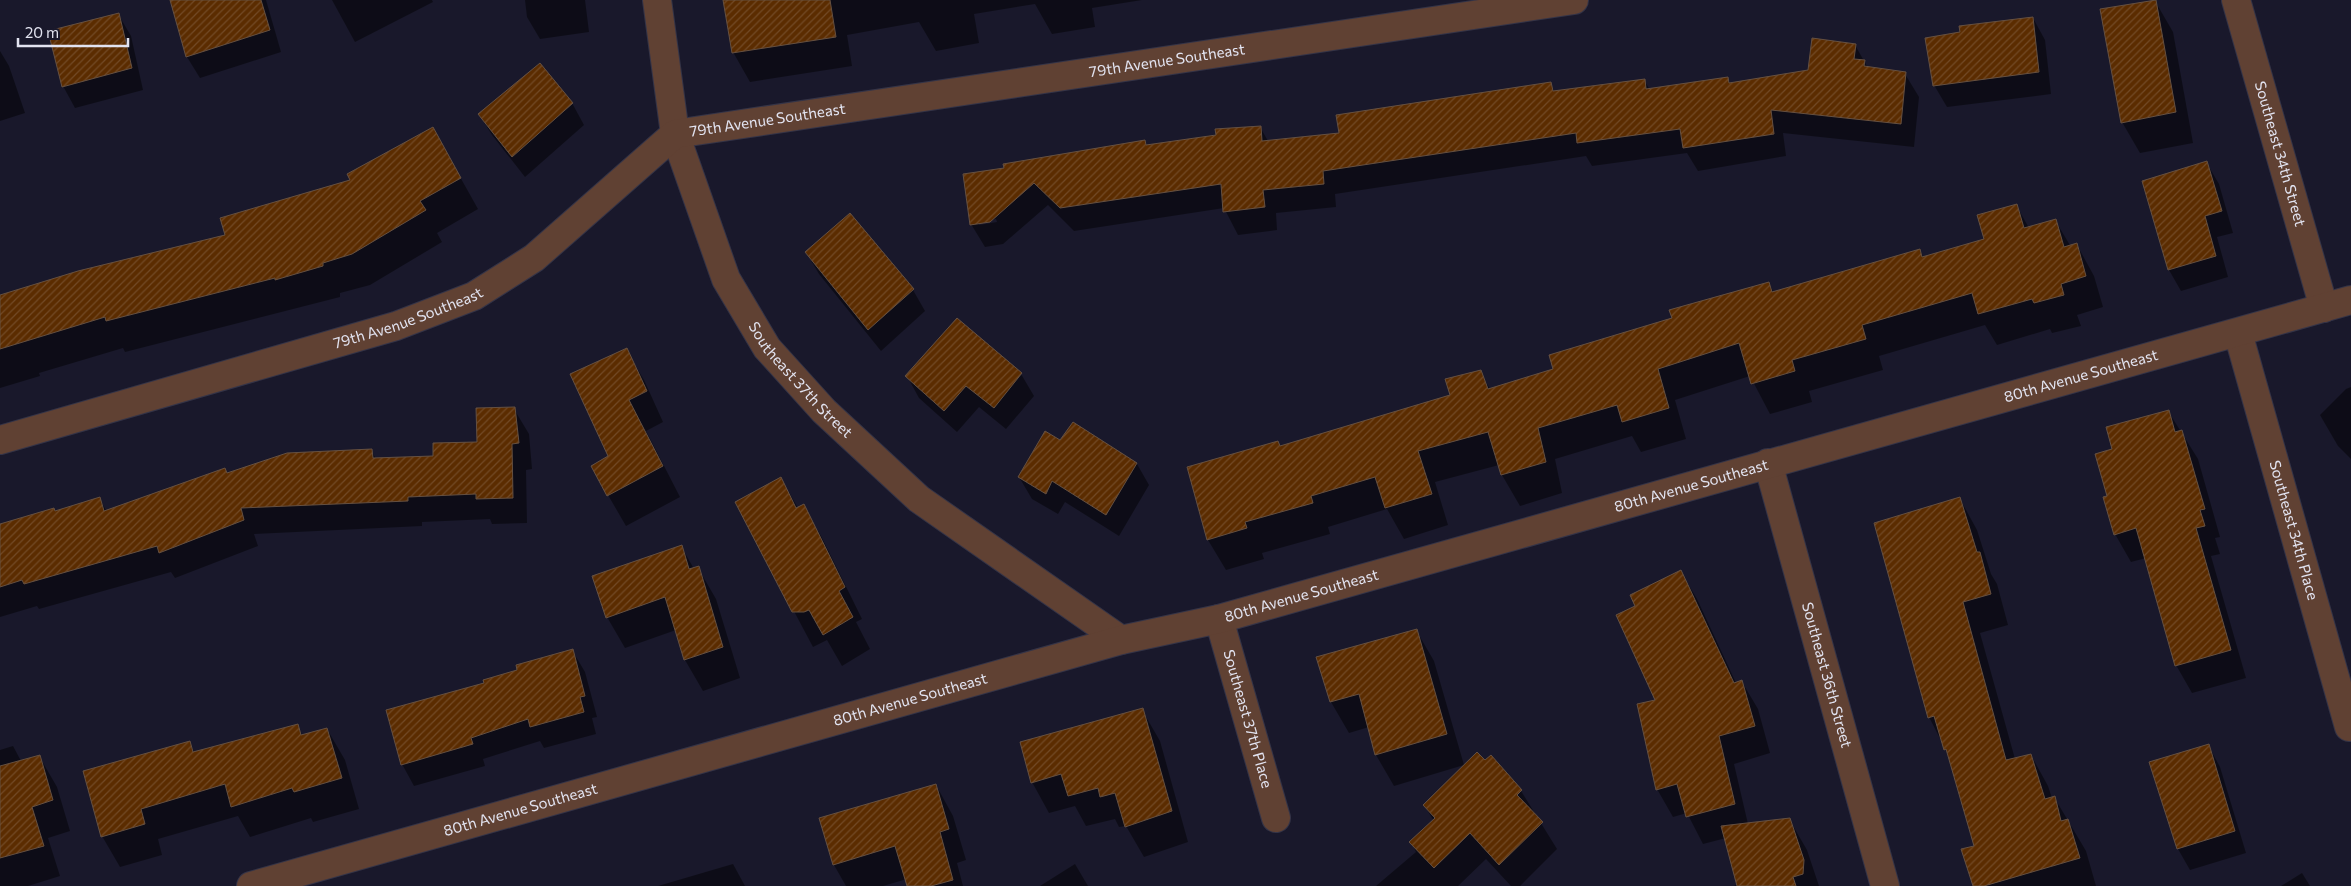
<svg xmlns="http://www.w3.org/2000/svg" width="2351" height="886" font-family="Commissioner,sans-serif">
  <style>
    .shadow { fill: #0007; fill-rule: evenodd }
    .building { fill: url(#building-hatch); stroke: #655041 }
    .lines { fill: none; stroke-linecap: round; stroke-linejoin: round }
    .minor-casing { stroke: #353447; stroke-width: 30 }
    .minor { stroke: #604133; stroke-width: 28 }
    .labels { text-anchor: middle; stroke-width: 5; stroke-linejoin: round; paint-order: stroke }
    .street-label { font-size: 15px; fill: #e2e3f0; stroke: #19182b }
  </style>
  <defs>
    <pattern id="building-hatch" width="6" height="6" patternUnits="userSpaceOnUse" patternTransform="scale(1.25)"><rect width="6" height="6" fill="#5b2c00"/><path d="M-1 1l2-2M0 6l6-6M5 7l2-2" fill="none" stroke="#724a26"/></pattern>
  </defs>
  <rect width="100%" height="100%" fill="#19182b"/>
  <!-- shadow -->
  <g class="shadow">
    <path d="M 180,0 L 266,0 L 281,52 L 200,78 L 187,57 L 172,2 Z"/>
    <path d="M 332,0 L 432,0 L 433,2 L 355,42 Z"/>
    <path d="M 525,0 L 585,0 L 589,32 L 540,39 L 527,17 Z"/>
    <path d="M 742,0 L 1142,0 L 1092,8 L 1095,27 L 1052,34 L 1035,4 L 974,14 L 979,43 L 936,51 L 919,22 L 847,35 L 852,66 L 750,82 L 733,52 Z"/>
    <path d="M 2155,1 L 2173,32 L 2193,143 L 2140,153 L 2122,122 Z"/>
    <path d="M 118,14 L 131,36 L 143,90 L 75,108 L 63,86 Z"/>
    <path d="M 2033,18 L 2045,40 L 2051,94 L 1947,107 L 1934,85 L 1961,33 Z"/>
    <path d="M 1855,45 L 1868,68 L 1905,74 L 1919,97 L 1914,147 L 1783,133 L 1786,156 L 1698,171 L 1687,153 L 1592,166 L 1586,156 L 1335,194 L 1336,207 L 1276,213 L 1277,230 L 1238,235 L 1224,208 L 1074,231 L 1048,205 L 1003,244 L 985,247 L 971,224 L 1005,169 L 1145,141 L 1147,146 L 1260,127 L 1268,141 L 1341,134 L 1550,84 L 1555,92 L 1644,80 L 1650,90 L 1728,78 L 1731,84 L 1809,71 ZM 996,219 L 997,222 L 979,225 L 979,222 Z"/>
    <path d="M 0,51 L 9,66 L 25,113 L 0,121 Z"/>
    <path d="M 572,103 L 584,125 L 525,177 L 492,135 L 479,114 Z"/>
    <path d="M 450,159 L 478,209 L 437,233 L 442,242 L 370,285 L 340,293 L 340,297 L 125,352 L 123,348 L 39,373 L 40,376 L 0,388 L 0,296 L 227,236 Z"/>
    <path d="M 2206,162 L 2219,184 L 2233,233 L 2217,237 L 2228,277 L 2181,291 L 2169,270 Z"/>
    <path d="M 2016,205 L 2029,228 L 2055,220 L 2071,247 L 2077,245 L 2094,276 L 2103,307 L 2077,315 L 2081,326 L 2052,333 L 2050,329 L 1997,345 L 1985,325 L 1879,356 L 1883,370 L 1809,391 L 1812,402 L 1770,414 L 1750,376 L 1675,400 L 1686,439 L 1641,452 L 1632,436 L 1555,459 L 1562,493 L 1520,506 L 1502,475 L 1499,465 L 1435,482 L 1448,525 L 1404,539 L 1387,509 L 1328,527 L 1330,534 L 1262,553 L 1264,559 L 1226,570 L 1208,540 L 1280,447 L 1451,396 L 1480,372 L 1490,389 L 1555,370 L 1673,319 L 1769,283 L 1774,293 L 1920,250 L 1924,258 L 1986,240 Z"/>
    <path d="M 806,252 L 913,290 L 925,311 L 881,351 L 819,274 Z"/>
    <path d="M 957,320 L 1021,374 L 1034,396 L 1006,429 L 979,407 L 957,432 L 919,398 L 907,376 Z"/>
    <path d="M 626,350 L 644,380 L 663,422 L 646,431 L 680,497 L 626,526 L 608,495 L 610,457 Z"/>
    <path d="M 2351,387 L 2351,459 L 2338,446 L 2320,415 L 2346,389 Z"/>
    <path d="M 514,409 L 529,434 L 532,469 L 526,470 L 527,523 L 492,524 L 490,519 L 422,522 L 422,526 L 254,534 L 258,546 L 175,578 L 171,572 L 39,609 L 37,606 L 0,617 L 0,527 L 99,498 L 107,512 L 227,475 L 371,450 L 376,459 L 435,457 L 478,443 Z"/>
    <path d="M 2168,411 L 2198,459 L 2220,537 L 2215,538 L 2220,554 L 2211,556 L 2246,678 L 2192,693 L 2176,665 L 2146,558 L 2131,562 L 2115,534 L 2108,497 L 2114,449 Z"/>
    <path d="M 1060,441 L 1137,464 L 1149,485 L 1119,536 L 1065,502 L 1058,514 L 1032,499 L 1019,477 Z"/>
    <path d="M 781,479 L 798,508 L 803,506 L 821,536 L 862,619 L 856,622 L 870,649 L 842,666 L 827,640 L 813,647 L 736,502 Z"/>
    <path d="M 1960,499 L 1977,530 L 1991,574 L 1997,584 L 2008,625 L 1980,633 L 2015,759 L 2031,755 L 2048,786 L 2052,798 L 2054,797 L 2086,851 L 2096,886 L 1974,886 L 1976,847 L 1950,758 L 1929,717 Z"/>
    <path d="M 681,546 L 694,569 L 698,568 L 716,599 L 740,678 L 703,691 L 685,660 L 676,630 L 625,648 L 607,617 Z"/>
    <path d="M 1681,572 L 1697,599 L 1736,683 L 1742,682 L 1758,709 L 1770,753 L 1734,764 L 1748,824 L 1789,819 L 1807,850 L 1819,886 L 1734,886 L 1738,884 L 1726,838 L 1703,844 L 1687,813 L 1673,817 L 1657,789 L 1657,701 L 1637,607 Z"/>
    <path d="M 1416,630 L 1434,661 L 1464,765 L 1394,786 L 1376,755 L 1369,727 L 1349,733 L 1331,702 L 1318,658 Z"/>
    <path d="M 572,650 L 585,672 L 597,717 L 592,718 L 596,734 L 544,748 L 540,741 L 483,759 L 485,766 L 414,786 L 402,764 L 486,684 Z"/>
    <path d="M 1142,710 L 1160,741 L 1188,842 L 1144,857 L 1126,826 L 1119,827 L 1115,819 L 1086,826 L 1075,806 L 1049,813 L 1032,782 Z"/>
    <path d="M 297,726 L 303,736 L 327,729 L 345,760 L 359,809 L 313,822 L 311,818 L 250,837 L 238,816 L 158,839 L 162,855 L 120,867 L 102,836 L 189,743 L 195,753 Z"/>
    <path d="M 2208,745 L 2220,767 L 2246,853 L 2190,870 L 2178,849 Z"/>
    <path d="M 13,746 L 21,761 L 39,756 L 57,787 L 70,831 L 48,838 L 60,876 L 28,886 L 0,886 L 0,750 Z"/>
    <path d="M 936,785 L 953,816 L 966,860 L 957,863 L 963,886 L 909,886 L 907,879 L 883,886 L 846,886 L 834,865 L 821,818 Z"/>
    <path d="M 1521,791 L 1557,849 L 1520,886 L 1511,886 L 1486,859 L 1458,886 L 1376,886 L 1416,852 L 1411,842 L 1434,821 L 1424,805 Z"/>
    <path d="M 733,864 L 745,886 L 658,886 Z"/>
    <path d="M 1075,864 L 1088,886 L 1040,886 Z"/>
    <path d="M 2302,873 L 2310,886 L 2281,886 Z"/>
  </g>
  <!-- building -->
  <g class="building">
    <path d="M 170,0 L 261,0 L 270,30 L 186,57 Z"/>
    <path d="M 723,0 L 830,0 L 836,37 L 732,53 Z"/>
    <path d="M 2156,0 L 2176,112 L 2121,123 L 2100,9 Z"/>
    <path d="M 119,13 L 132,68 L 62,87 L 48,31 Z"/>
    <path d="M 2033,17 L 2039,72 L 1933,86 L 1925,38 L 1960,32 L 1959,26 Z"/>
    <path d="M 1812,38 L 1856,44 L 1854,59 L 1865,60 L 1864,66 L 1906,72 L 1901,124 L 1771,110 L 1774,134 L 1683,148 L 1680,129 L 1577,143 L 1576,133 L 1323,171 L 1324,184 L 1263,190 L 1265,207 L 1223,212 L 1221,184 L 1060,208 L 1034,183 L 990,222 L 970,225 L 963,174 L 1004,168 L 1003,164 L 1145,140 L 1146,145 L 1216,135 L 1215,129 L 1261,126 L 1262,141 L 1339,133 L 1336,115 L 1551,82 L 1553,91 L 1645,79 L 1646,89 L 1728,77 L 1729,83 L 1808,70 Z"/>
    <path d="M 540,63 L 573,103 L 512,157 L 478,114 Z"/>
    <path d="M 433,127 L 461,178 L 420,201 L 426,210 L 352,254 L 323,263 L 323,266 L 275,280 L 275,278 L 106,321 L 105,317 L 0,349 L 0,295 L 78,271 L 225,235 L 220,218 L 350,180 L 347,174 Z"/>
    <path d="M 2207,161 L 2222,211 L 2205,216 L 2216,256 L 2168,270 L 2142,181 Z"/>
    <path d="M 2017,204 L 2024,228 L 2056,219 L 2064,247 L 2077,243 L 2086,276 L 2061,284 L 2064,295 L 2034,303 L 2032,299 L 1978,314 L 1972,293 L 1862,325 L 1866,339 L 1792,360 L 1795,371 L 1751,384 L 1739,343 L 1658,369 L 1669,408 L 1622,422 L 1617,405 L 1538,428 L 1546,462 L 1501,475 L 1488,432 L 1418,451 L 1432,494 L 1385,508 L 1375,477 L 1311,496 L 1313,503 L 1245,522 L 1247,528 L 1207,540 L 1187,467 L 1278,441 L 1280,446 L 1450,395 L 1445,379 L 1481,370 L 1488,389 L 1553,369 L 1549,355 L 1672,318 L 1669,310 L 1769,282 L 1772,292 L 1920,249 L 1922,257 L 1984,239 L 1977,215 Z"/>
    <path d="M 850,213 L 914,289 L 868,330 L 805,252 Z"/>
    <path d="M 957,318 L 1022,373 L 994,408 L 966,386 L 944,411 L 905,376 Z"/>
    <path d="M 627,348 L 647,391 L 629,400 L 663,466 L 607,496 L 591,466 L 608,456 L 570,374 Z"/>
    <path d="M 515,407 L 519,443 L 512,444 L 513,498 L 476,499 L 476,494 L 408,497 L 408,501 L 241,508 L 244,520 L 159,553 L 157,546 L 24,584 L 22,580 L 0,587 L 0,524 L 54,508 L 55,511 L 100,497 L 104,511 L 225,468 L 227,473 L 287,453 L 372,449 L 373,458 L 433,456 L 433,443 L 477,442 L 476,408 Z"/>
    <path d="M 2169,410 L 2175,432 L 2182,430 L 2205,509 L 2200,510 L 2205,526 L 2196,528 L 2231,650 L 2175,666 L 2136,528 L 2114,535 L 2103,497 L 2107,496 L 2095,454 L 2112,449 L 2106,427 Z"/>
    <path d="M 1073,422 L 1137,463 L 1106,515 L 1052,481 L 1046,494 L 1018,477 L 1045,431 L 1060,440 Z"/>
    <path d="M 781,477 L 796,508 L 804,504 L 845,587 L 839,591 L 853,617 L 823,635 L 809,610 L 804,612 L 792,612 L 735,502 Z"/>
    <path d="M 1960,497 L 1977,552 L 1980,552 L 1991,594 L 1963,602 L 2006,760 L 2031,754 L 2045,799 L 2055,796 L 2061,821 L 2068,819 L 2080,858 L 1984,886 L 1973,886 L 1961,849 L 1974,846 L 1946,749 L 1944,750 L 1934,716 L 1928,718 L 1874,523 Z"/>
    <path d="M 682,545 L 689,569 L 699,566 L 723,647 L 684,660 L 665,597 L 606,618 L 592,576 Z"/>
    <path d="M 1681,570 L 1734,683 L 1742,680 L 1755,726 L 1719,736 L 1735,804 L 1686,817 L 1677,784 L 1656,790 L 1637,704 L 1655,700 L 1616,615 L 1635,606 L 1630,595 Z"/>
    <path d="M 1417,629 L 1447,734 L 1375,755 L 1359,694 L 1330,702 L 1316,657 Z"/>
    <path d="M 573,649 L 585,696 L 580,697 L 584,712 L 530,727 L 528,719 L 471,738 L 473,744 L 401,765 L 386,710 L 484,683 L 483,680 L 517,670 L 516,665 Z"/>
    <path d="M 1143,708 L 1172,811 L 1125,827 L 1115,793 L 1100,797 L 1098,788 L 1068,796 L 1061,774 L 1031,783 L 1020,742 Z"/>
    <path d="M 298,724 L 301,735 L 327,728 L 342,778 L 294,792 L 292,788 L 231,807 L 225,784 L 141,809 L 145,824 L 101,837 L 83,771 L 190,741 L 193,752 Z"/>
    <path d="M 2209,744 L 2235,831 L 2177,849 L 2149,762 Z"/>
    <path d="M 1477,752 L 1485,760 L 1491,755 L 1522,790 L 1517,795 L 1543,822 L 1499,865 L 1470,833 L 1434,868 L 1409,842 L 1435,818 L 1423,805 Z"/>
    <path d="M 40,755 L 53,800 L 32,807 L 44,846 L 0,858 L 0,766 Z"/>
    <path d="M 936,784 L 949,829 L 940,832 L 953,880 L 931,886 L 907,886 L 895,846 L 833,865 L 819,818 Z"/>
    <path d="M 1790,818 L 1804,860 L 1803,874 L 1793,877 L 1796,886 L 1737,886 L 1721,826 Z"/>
  </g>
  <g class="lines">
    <!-- minor casing -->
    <g class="minor-casing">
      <g id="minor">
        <path id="s1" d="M 657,0 L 675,134 L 726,279 L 767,348 L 824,411 L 919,499 L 1121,640"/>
        <path id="s2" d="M 2236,0 L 2324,308"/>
        <path id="s3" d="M 2238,333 L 2349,727"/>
        <path id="s4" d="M 0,440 L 396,326 L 474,296 L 534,258 L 675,134 L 1574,0"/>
        <path id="s5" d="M 1768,463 L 1885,886"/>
        <path id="s6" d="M 1219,619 L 1276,818"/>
        <path id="s7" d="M 251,886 L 1121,640 L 1219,619 L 2351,300"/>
      </g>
    </g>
    <!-- minor -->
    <use href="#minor" class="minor"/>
  </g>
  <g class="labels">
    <!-- street labels -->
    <g class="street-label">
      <text dy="5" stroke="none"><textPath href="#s4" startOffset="1252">79th Avenue Southeast</textPath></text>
      <text dy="5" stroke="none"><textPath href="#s4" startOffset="848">79th Avenue Southeast</textPath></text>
      <text dy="5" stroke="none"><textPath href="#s2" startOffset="160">Southeast 34th Street</textPath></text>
      <text dy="5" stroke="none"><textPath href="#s4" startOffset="426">79th Avenue Southeast</textPath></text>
      <text dy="5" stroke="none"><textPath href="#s7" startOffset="1900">80th Avenue Southeast</textPath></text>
      <text dy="5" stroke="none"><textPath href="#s1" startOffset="415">Southeast 37th Street</textPath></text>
      <text dy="5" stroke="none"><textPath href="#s7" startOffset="1495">80th Avenue Southeast</textPath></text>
      <text dy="5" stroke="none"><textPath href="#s3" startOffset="205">Southeast 34th Place</textPath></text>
      <text dy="5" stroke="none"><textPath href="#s7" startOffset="1090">80th Avenue Southeast</textPath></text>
      <text dy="5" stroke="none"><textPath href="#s5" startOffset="220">Southeast 36th Street</textPath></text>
      <text dy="5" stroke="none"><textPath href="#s7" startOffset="685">80th Avenue Southeast</textPath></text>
      <text dy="5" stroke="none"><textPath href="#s6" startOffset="104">Southeast 37th Place</textPath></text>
      <text dy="5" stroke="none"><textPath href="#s7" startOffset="280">80th Avenue Southeast</textPath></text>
    </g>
  </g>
  <!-- scale -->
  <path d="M18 38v8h110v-8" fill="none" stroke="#e2e3f0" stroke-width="2.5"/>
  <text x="25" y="38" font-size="15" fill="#e2e3f0" stroke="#19182b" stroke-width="4" paint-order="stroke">20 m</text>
</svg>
